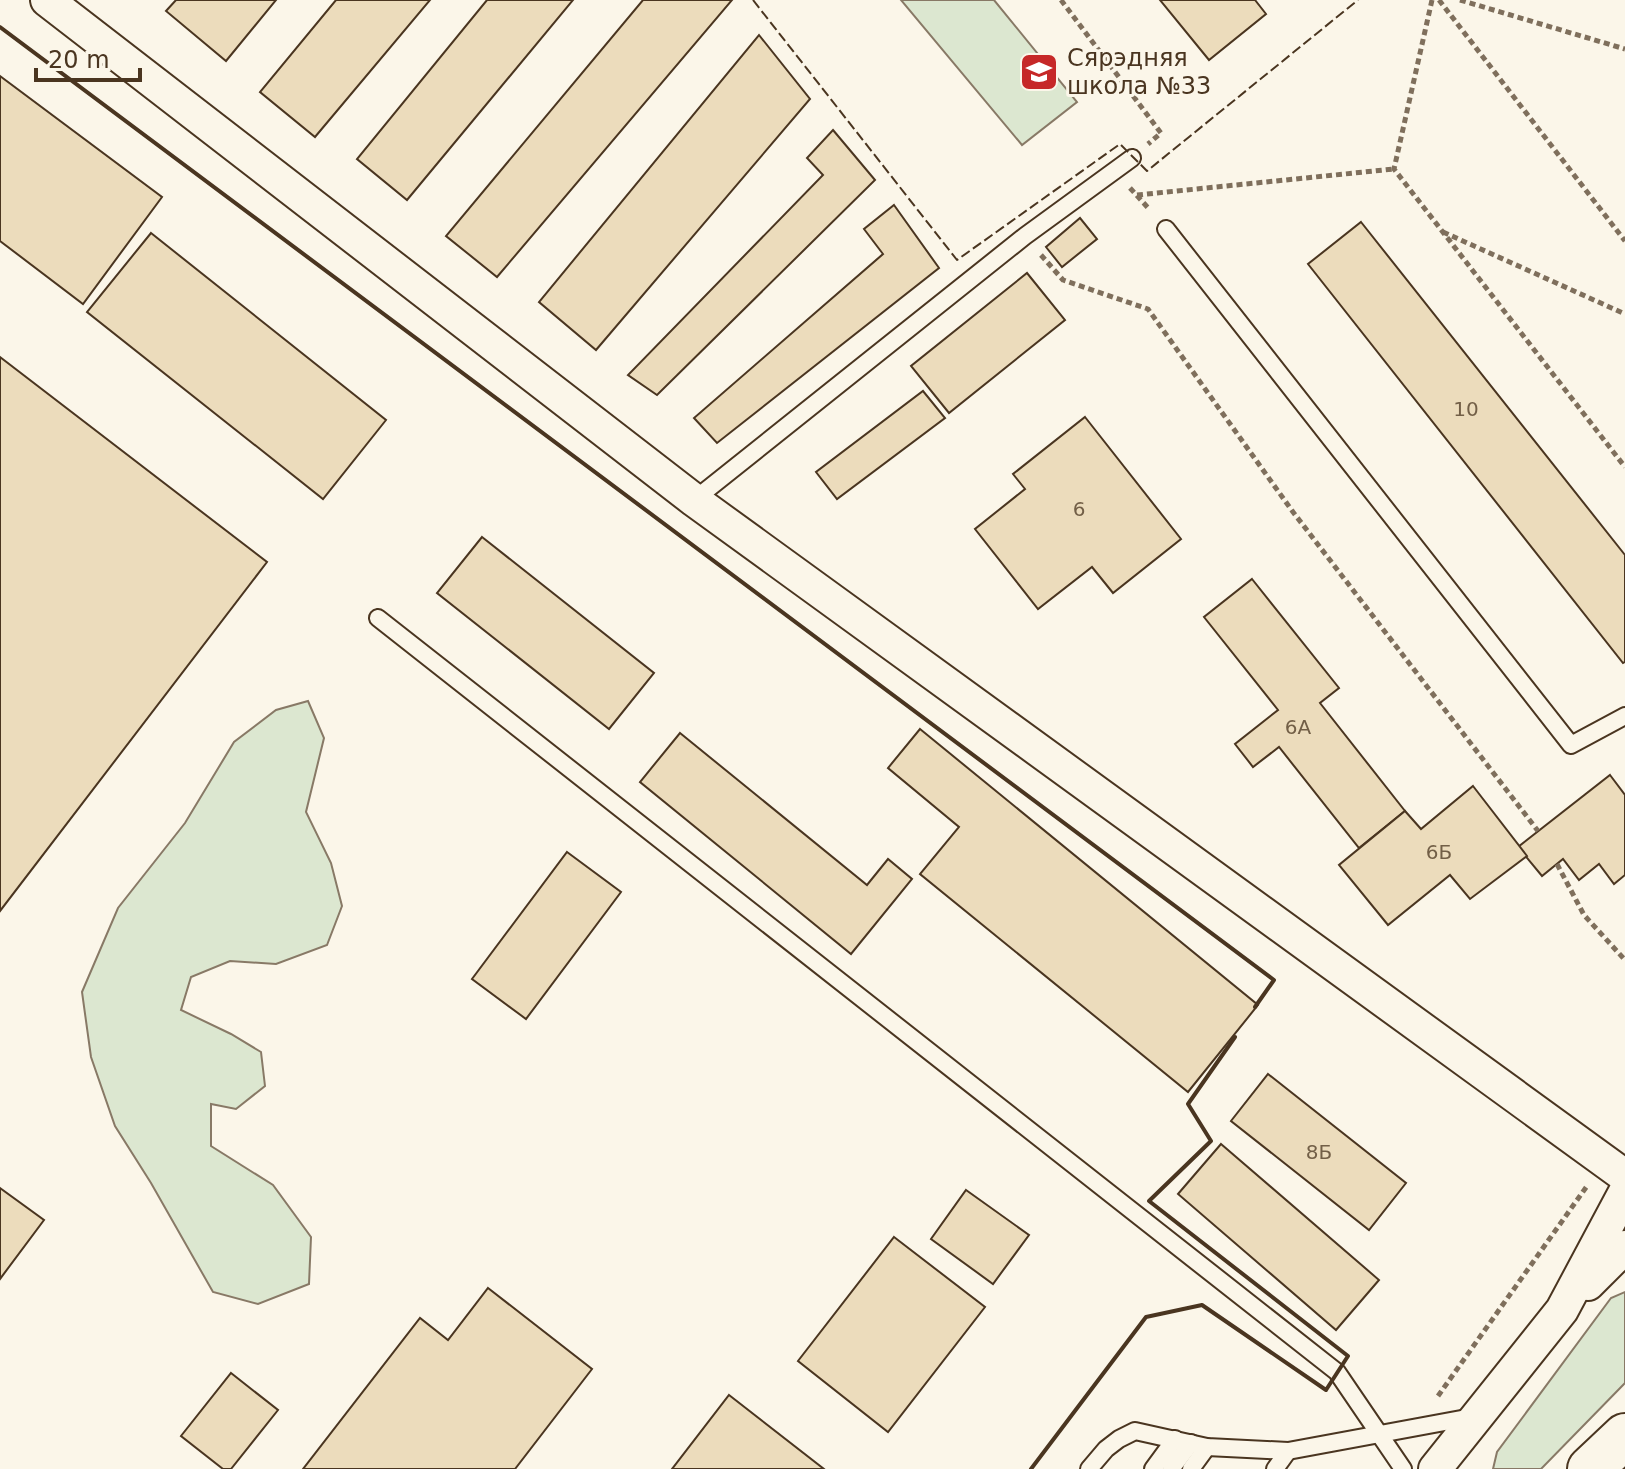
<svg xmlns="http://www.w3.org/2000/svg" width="1625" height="1469" font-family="'DejaVu Sans',sans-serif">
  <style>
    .green { fill: #dce7d0; stroke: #887966; stroke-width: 2 }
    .building { fill: #ecdcbc; stroke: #4a3520; stroke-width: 2 }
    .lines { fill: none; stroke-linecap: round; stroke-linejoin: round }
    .lane-casing { stroke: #4a3520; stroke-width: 20 }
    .street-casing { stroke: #4a3520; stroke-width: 36 }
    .primary-casing { stroke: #4a3520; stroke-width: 48 }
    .path { stroke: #7f6f5c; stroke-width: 5; stroke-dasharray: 6 4; stroke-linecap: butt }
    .lane { stroke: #fbf6e9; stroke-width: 16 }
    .street { stroke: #fbf6e9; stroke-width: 32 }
    .primary { stroke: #fbf6e9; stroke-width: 44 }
    .fence { stroke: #4a3520; stroke-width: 2; stroke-dasharray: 10 4; stroke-linecap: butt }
    .wall { stroke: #4a3520; stroke-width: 4 }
    .labels { text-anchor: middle; stroke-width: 6; stroke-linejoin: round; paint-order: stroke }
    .number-label { font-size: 20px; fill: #725f47 }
    .poi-label { font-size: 24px; fill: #4a3520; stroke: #fbf6e9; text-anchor: start }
  </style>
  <rect width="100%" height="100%" fill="#fbf6e9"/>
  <!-- green -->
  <g class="green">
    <path d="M 901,0 L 994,0 L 1077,102 L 1022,145 Z"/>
    <path d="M 308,701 L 324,738 L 306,812 L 331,863 L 342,906 L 327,945 L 276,964 L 230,961 L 191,977 L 181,1010 L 231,1034 L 261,1052 L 265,1086 L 236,1109 L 211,1104 L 211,1146 L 273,1185 L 311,1237 L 309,1284 L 258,1304 L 213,1292 L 151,1183 L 115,1126 L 91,1057 L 82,992 L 118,908 L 185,823 L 234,742 L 276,710 Z"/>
    <path d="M 1625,1292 L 1625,1383 L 1541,1469 L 1493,1469 L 1497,1452 L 1611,1298 Z"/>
  </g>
  <!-- building -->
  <g class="building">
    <path d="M 176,0 L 276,0 L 226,61 L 166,11 Z"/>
    <path d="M 336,0 L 430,0 L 315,137 L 260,92 Z"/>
    <path d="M 487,0 L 573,0 L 407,200 L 357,159 Z"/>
    <path d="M 643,0 L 732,0 L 497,277 L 446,236 Z"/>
    <path d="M 1160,0 L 1255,0 L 1266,14 L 1209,60 Z"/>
    <path d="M 759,35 L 810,99 L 596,350 L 539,302 Z"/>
    <path d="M 0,76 L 162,197 L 83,304 L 0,241 Z"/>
    <path d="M 833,130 L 875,180 L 657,395 L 628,375 L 823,175 L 807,158 Z"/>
    <path d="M 894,205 L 939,268 L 717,443 L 694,418 L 883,254 L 864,229 Z"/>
    <path d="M 1080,218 L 1097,239 L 1062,267 L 1046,247 Z"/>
    <path d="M 1361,222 L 1625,555 L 1625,662 L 1623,663 L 1308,264 Z"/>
    <path d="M 151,233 L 386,420 L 323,499 L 87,312 Z"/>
    <path d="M 1027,273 L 1065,320 L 949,413 L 911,366 Z"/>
    <path d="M 0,357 L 267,562 L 0,911 Z"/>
    <path d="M 923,391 L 945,418 L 837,499 L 816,472 Z"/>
    <path d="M 1085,417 L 1181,539 L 1113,593 L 1092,567 L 1038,609 L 975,529 L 1025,489 L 1013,474 Z"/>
    <path d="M 482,537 L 654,673 L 609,729 L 437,593 Z"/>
    <path d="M 1252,579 L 1339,688 L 1320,703 L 1405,811 L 1359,848 L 1279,747 L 1253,767 L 1235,744 L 1278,710 L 1204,617 Z"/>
    <path d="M 920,729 L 1258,1005 L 1188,1092 L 920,874 L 959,827 L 888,768 Z"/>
    <path d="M 680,733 L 867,885 L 888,859 L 912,879 L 851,954 L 640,782 Z"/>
    <path d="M 1610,775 L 1625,795 L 1625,875 L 1614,884 L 1599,864 L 1579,880 L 1563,859 L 1542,876 L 1518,847 Z"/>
    <path d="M 1473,786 L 1527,856 L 1470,899 L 1450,875 L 1388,925 L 1339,865 L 1405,811 L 1421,829 Z"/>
    <path d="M 567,852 L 621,892 L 526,1019 L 472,979 Z"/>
    <path d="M 1268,1074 L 1406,1183 L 1369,1230 L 1231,1121 Z"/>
    <path d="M 1221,1144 L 1379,1280 L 1336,1330 L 1178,1194 Z"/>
    <path d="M 0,1188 L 44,1220 L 0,1279 Z"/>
    <path d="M 966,1190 L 1029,1235 L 993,1284 L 931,1239 Z"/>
    <path d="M 894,1237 L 985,1307 L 888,1432 L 798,1361 Z"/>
    <path d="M 488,1288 L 592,1369 L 515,1469 L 303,1469 L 420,1318 L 448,1340 Z"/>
    <path d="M 231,1373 L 278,1410 L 231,1469 L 223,1469 L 181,1436 Z"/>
    <path d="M 729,1395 L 824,1469 L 672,1469 Z"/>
  </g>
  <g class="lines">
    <!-- lane casing -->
    <g class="lane-casing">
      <g id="lane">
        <path d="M 1166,229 L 1571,745 L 1625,716"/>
        <path d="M 694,500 L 1025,236 L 1132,158"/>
        <path d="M 378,618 L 1337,1372 L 1403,1469"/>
        <path d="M 1089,1469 L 1106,1449 L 1119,1439 L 1135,1431 L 1207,1447 L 1288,1451 L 1472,1417"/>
        <path d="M 1153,1469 L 1175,1439"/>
        <path d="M 1171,1469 L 1191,1443"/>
        <path d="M 1191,1469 L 1207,1447"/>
        <path d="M 1275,1469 L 1288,1451"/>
      </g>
    </g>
    <!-- street casing -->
    <g class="street-casing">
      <g id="street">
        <path d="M 47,0 L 694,500 L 1625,1176"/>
        <path d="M 1588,1284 L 1625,1247"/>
        <path d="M 1435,1469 L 1562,1310 L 1625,1192"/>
      </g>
    </g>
    <!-- primary casing -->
    <g class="primary-casing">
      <path id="primary" d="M 1590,1469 L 1625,1436"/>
    </g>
    <!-- path -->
    <g class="path">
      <path d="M 1061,0 L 1161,133 L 1148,144"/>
      <path d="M 1432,0 L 1394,169 L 1625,467"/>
      <path d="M 1439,0 L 1625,241"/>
      <path d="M 1460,0 L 1625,49"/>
      <path d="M 1130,188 L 1150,210"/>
      <path d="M 1137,195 L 1394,169"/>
      <path d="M 1443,232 L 1625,314"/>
      <path d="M 1041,255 L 1063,280 L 1148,309 L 1293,512 L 1538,831"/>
      <path d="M 1557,864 L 1584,915 L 1625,960"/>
      <path d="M 1438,1396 L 1587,1186"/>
    </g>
    <!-- lane -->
    <use href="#lane" class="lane"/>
    <!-- street -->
    <use href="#street" class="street"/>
    <!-- primary -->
    <use href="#primary" class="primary"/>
    <!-- fence -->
    <path class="fence" d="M 753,0 L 957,260 L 1120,144 L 1147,171 L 1358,0"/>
    <!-- wall -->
    <g class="wall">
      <path d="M 0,27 L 1274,980 L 1255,1007"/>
      <path d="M 1031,1469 L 1146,1317 L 1202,1305 L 1326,1390 L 1348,1356 L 1149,1201 L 1211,1141 L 1188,1104 L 1235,1037"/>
    </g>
  </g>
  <!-- icons -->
  <defs>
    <g id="school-square" transform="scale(2)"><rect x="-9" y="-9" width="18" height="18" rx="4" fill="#c62828" stroke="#fbf6e9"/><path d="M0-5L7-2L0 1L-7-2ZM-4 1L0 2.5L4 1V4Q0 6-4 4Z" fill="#fff"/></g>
  </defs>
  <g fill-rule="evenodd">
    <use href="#school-square" x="1039" y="72"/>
  </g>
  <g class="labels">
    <!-- number labels -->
    <g class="number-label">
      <text x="1466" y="416">10</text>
      <text x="1079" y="516">6</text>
      <text x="1298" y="734">6А</text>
      <text x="1439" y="859">6Б</text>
      <text x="1319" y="1159">8Б</text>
    </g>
    <!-- poi labels -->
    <g class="poi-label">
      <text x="1067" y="66">Сярэдняя<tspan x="1067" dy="28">школа №33</tspan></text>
    </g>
  </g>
  <!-- scale -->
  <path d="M36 68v12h104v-12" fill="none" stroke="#4a3520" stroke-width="4"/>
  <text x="48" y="68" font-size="24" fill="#4a3520" stroke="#fbf6e9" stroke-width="6" paint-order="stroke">20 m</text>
</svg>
